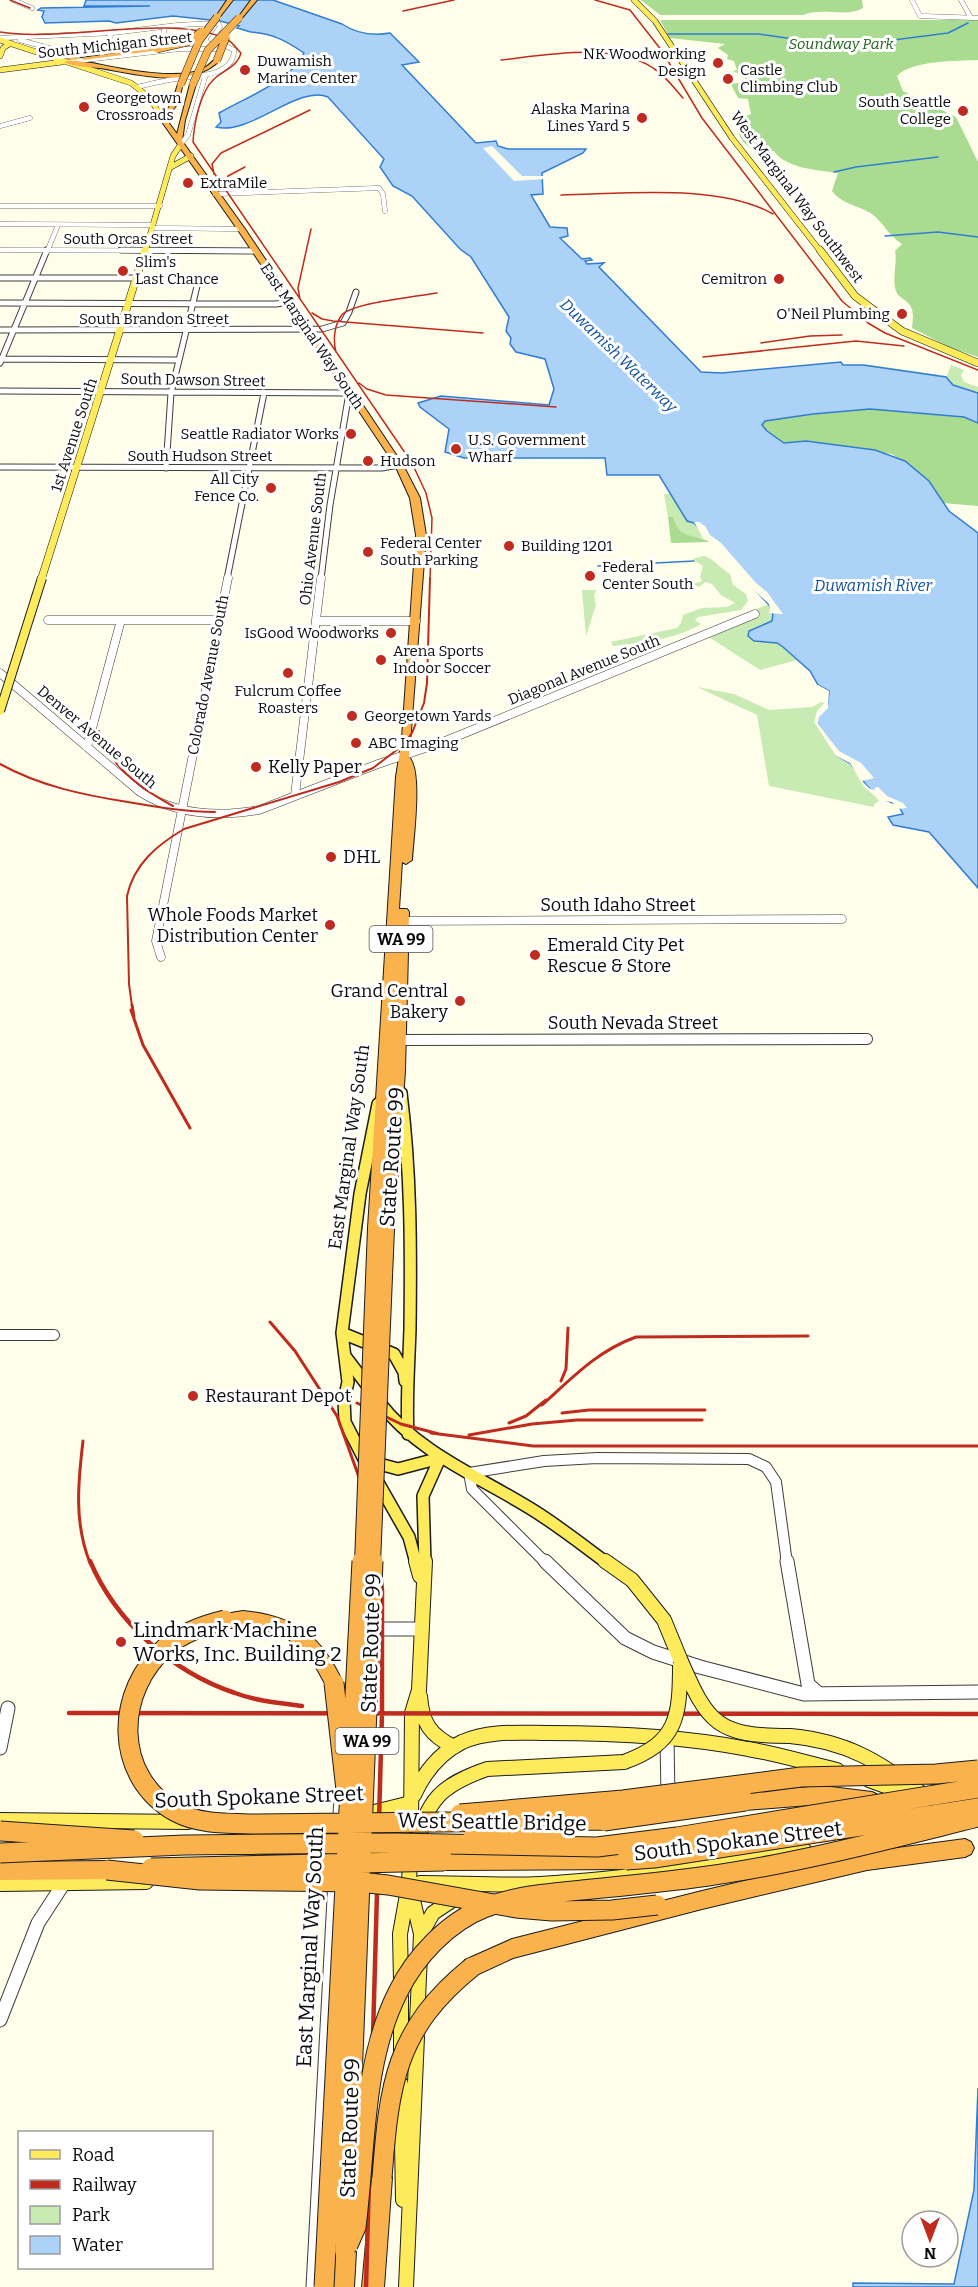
<svg xmlns="http://www.w3.org/2000/svg" width="978" height="2287" viewBox="0 0 978 2287" font-family="Bitter,serif">
	<style>
		.green { fill: #c8eab3 }
		.forest { fill: #a9db91 }
		.water { fill: #acd2f8; stroke: #317dd2; stroke-width: 1.5 }
		.pier { fill: #fffeea }
		.lines { fill: none; stroke-linecap: round; stroke-linejoin: round }
		.stream { stroke: #317dd2; stroke-width: 1.5 }
		.minor-far4-casing { stroke: #3e3e3e; stroke-width: 5 }
		.minor-far3-casing { stroke: #3e3e3e; stroke-width: 7 }
		.minor-far2-casing { stroke: #3e3e3e; stroke-width: 9 }
		.minor-far1-casing { stroke: #3e3e3e; stroke-width: 12 }
		.minor-casing { stroke: #3e3e3e; stroke-width: 15 }
		.major-far3-casing { stroke: #1c1c1c; stroke-width: 6 }
		.major-far2-casing { stroke: #1c1c1c; stroke-width: 8 }
		.major-far1-casing { stroke: #1c1c1c; stroke-width: 14 }
		.major-casing { stroke: #1c1c1c; stroke-width: 16 }
		.highway-casing { stroke: #1c1c1c; stroke-width: 2 }
		.minor-far4 { stroke: #fff; stroke-width: 4.5 }
		.minor-far3 { stroke: #fff; stroke-width: 5 }
		.minor-far2 { stroke: #fff; stroke-width: 8 }
		.minor-far1 { stroke: #fff; stroke-width: 10 }
		.minor { stroke: #fff; stroke-width: 13 }
		.major-far3 { stroke: #feeb5b; stroke-width: 5 }
		.major-far2 { stroke: #feeb5b; stroke-width: 7 }
		.major-far1 { stroke: #feeb5b; stroke-width: 11 }
		.major { stroke: #feeb5b; stroke-width: 14 }
		.highway { fill: #fab24d; fill-rule: evenodd }
		.rail-far3 { stroke: #bf2c1f; stroke-width: 1.5 }
		.rail-far2 { stroke: #bf2c1f; stroke-width: 2 }
		.rail-far1 { stroke: #bf2c1f; stroke-width: 3 }
		.rail { stroke: #bf2c1f; stroke-width: 4.5 }
		.major-bridge-far2-casing { stroke: #1c1c1c; stroke-width: 8; stroke-linecap: butt }
		.major-bridge-far1-casing { stroke: #1c1c1c; stroke-width: 10; stroke-linecap: butt }
		.major-bridge-casing { stroke: #1c1c1c; stroke-width: 16; stroke-linecap: butt }
		.highway-bridge-far2-casing { stroke: #1c1c1c; stroke-width: 8; stroke-linecap: butt }
		.highway-bridge-far1-casing { stroke: #1c1c1c; stroke-width: 16; stroke-linecap: butt }
		.highway-bridge-casing { stroke: #1c1c1c; stroke-width: 21; stroke-linecap: butt }
		.major-bridge-far2 { stroke: #feeb5b; stroke-width: 7 }
		.major-bridge-far1 { stroke: #feeb5b; stroke-width: 8 }
		.major-bridge { stroke: #feeb5b; stroke-width: 14 }
		.highway-bridge-far2 { stroke: #fab24d; stroke-width: 7 }
		.highway-bridge-far1 { stroke: #fab24d; stroke-width: 14 }
		.highway-bridge { stroke: #fab24d; stroke-width: 19 }
		.poi-dot { fill: #bf2c1f; stroke: #fff; stroke-width: 2 }
		.labels { text-anchor: middle; stroke-width: 6; stroke-linejoin: round; paint-order: stroke }
		.far-park-label { font-size: 15px; font-style: italic; fill: #20641a; stroke: #fff }
		.far-street-label { font-size: 15px; fill: #0b0b0b; stroke: #fff }
		.far-poi-label { font-size: 15px; fill: #0b0b0b; stroke: #fff; text-anchor: start }
		.far-water-label { font-size: 16px; font-style: italic; fill: #1150a0; stroke: #fff }
		.shield { fill: #fff; stroke: #545454; stroke-width: 1.5 }
		.shield-label { font-size: 16px; font-weight: bold; fill: #0b0b0b }
		.poi-label { font-size: 18px; fill: #0b0b0b; stroke: #fff; text-anchor: start }
		.street-label { font-size: 18px; fill: #0b0b0b; stroke: #fff }
		.near-street-label { font-size: 21px; fill: #0b0b0b; stroke: #fff }
		.near-poi-label { font-size: 21px; fill: #0b0b0b; stroke: #fff; text-anchor: start }
	</style>
	<rect width="100%" height="100%" fill="#fffeea"/>
	<path class="green" d="M 865,364 L 947,376 L 951,365 L 964,370 L 961,375 L 964,382 L 978,387 L 978,408 L 863,365 Z
		M 671,486 L 704,538 C 688,536 678,534 673,518 L 668,517 L 664,494 L 669,494 Z
		M 704,556 C 713,558 721,569 730,574 L 733,585 L 746,594 L 748,601 L 741,610 L 698,617 L 695,620 L 701,624 C 677,639 640,643 613,646 L 611,642 L 677,628 L 681,623 L 683,615 L 702,608 L 727,607 L 735,603 L 721,595 L 712,584 L 705,582 L 699,587 L 692,584 L 702,581 L 700,577 L 703,566 L 692,559 Z
		M 582,590 L 596,590 L 594,596 L 596,605 L 586,636 Z
		M 769,604 L 820,638 L 850,763 L 879,801 L 874,804 L 874,807 L 769,786 L 757,715 L 697,687 L 734,694 L 769,710 L 812,707 L 821,702 L 828,704 L 828,707 L 827,688 L 818,685 L 810,671 L 797,660 L 760,670 L 701,632 Z"/>
	<path class="forest" d="M 641,0 L 862,0 L 863,8 C 846,18 823,7 803,15 L 660,15 Z
		M 660,20 L 978,20 L 978,60 C 957,61 911,60 897,76 L 903,91 L 956,117 L 978,162 L 978,357 L 949,347 L 912,328 C 913,318 915,308 906,301 C 905,300 899,296 898,295 C 890,283 898,264 895,251 L 902,244 C 887,234 883,222 872,214 C 858,205 843,205 832,191 L 838,173 C 819,170 786,169 774,151 C 755,151 743,149 737,129 L 749,122 L 746,116 L 751,114 L 748,99 L 738,98 L 731,84 L 745,82 L 745,76 L 733,71 L 737,70 L 734,61 L 727,59 L 728,55 L 718,48 L 725,44 L 670,38 Z
		M 870,409 L 964,417 L 978,423 L 978,506 L 943,503 L 929,481 L 892,454 L 806,441 L 784,443 L 767,431 L 762,425 L 765,421 L 813,414 Z
		M 668,517 L 673,517 C 680,540 693,533 710,542 L 671,543 Z"/>
	<path class="water" d="M 86,0 L 273,0 L 342,24 C 357,34 372,36 390,33 L 419,62 L 402,65 L 476,143 L 496,141 L 498,146 L 508,149 L 586,149 L 583,153 L 542,173 L 543,194 L 531,195 L 550,227 L 567,228 L 568,236 L 560,238 L 582,259 L 590,258 L 592,260 L 585,261 L 587,264 L 604,263 L 599,267 L 701,372 L 722,373 L 841,362 L 843,365 L 863,365 L 946,377 L 953,385 L 978,393 L 978,423 L 964,417 L 870,409 L 813,414 L 765,421 L 762,425 L 767,431 L 784,443 L 806,441 L 875,450 L 905,461 L 929,481 L 949,511 L 978,533 L 978,888 L 929,832 L 893,825 L 888,817 L 903,814 L 898,805 L 883,799 L 867,786 L 850,763 L 837,756 L 817,722 L 819,711 L 828,704 L 829,691 L 818,685 L 810,671 L 783,647 L 777,643 L 754,641 L 748,636 L 749,631 L 772,621 L 773,614 L 769,605 L 694,523 L 687,521 L 659,475 L 607,475 L 605,458 L 464,458 L 445,452 L 449,429 L 420,407 L 418,403 L 441,396 L 549,405 L 554,389 L 545,359 L 516,352 L 510,344 L 511,338 L 506,331 L 509,317 L 471,257 L 460,249 L 412,196 L 393,186 L 380,167 L 384,159 L 328,97 C 299,84 250,136 216,127 L 221,122 L 219,113 C 246,97 290,82 304,53 C 285,40 273,34 251,32 C 246,31 242,29 237,28 L 239,26 L 220,21 L 173,16 L 116,23 L 109,21 L 45,23 L 42,17 L 44,11 L 38,10 L 41,8 L 150,6 L 84,6 Z
		M 978,2088 L 978,2287 L 853,2287 L 853,2283 L 954,2284 L 974,2190 Z"/>
	<path class="pier" d="M 492,146 L 522,176 L 545,176 L 545,179 L 514,181 L 483,148 Z
		M 694,522 L 699,522 L 705,526 L 710,535 L 721,543 L 756,583 L 767,592 L 783,614 L 768,613 L 770,611 L 769,604 L 743,580 L 709,542 L 703,538 Z
		M 818,685 L 829,691 L 828,708 L 819,717 L 818,723 L 827,736 L 839,751 L 861,763 L 874,778 L 862,781 L 869,788 L 874,790 L 876,787 L 878,787 L 887,796 L 903,803 L 907,808 L 898,809 L 892,802 L 881,801 L 864,787 L 850,763 L 836,756 L 814,722 L 817,711 L 826,701 L 826,692 L 815,686 Z"/>
	<g class="lines">
		<path class="stream" d="M 668,34 L 758,34 L 815,42 L 870,43 L 948,33 L 968,23
			M 834,172 L 856,167 L 938,157
			M 885,236 L 938,232 L 978,237
			M 598,566 L 694,561"/>
		<defs>
			<path id="minor-far4" d="M 13,0 L 32,8
				M 912,0 L 920,16 L 978,18
				M 961,0 L 971,18
				M 165,28 L 161,43 L 165,50
				M 0,38 L 112,33 L 178,25 L 218,23 L 220,27 L 211,39 L 234,50
				M 20,40 L 78,56
				M 102,54 L 112,33
				M 67,62 L 179,49 L 216,49
				M 137,87 C 150,84 162,81 175,79 C 194,76 234,77 234,50
				M 0,126 L 30,118
				M 181,144 L 188,135 L 205,77
				M 215,194 L 379,188 L 383,194 L 385,211
				M 0,206 L 160,206
				M 0,224 L 153,225
				M 153,228 L 241,229
				M 0,250 L 255,251
				M 47,252 L 58,225"/>
			<path id="minor-far3" d="M 121,250 L 255,251
				M 0,278 L 199,278 L 171,393 L 166,468
				M 0,303 L 276,304 L 289,302
				M 0,330 L 322,329 L 343,323 L 349,312 L 356,292
				M 0,359 L 177,360
				M 0,363 L 47,250
				M 0,391 L 349,393 L 330,505 L 321,579
				M 0,467 L 382,468 L 399,465
				M 227,579 L 264,393"/>
			<path id="minor-far2" d="M 48,620 L 219,620
				M 317,621 L 416,621
				M 0,673 L 140,792 C 176,815 218,817 259,810 L 378,764 L 443,742 L 755,614
				M 87,747 L 121,620
				M 295,795 L 321,578
				M 398,921 L 842,919
				M 161,957 L 156,941 L 228,578"/>
			<path id="minor-far1" d="M 399,1040 L 867,1039
				M 0,1335 L 54,1335
				M 546,1563 L 472,1489 L 469,1473 L 544,1461 L 597,1458 L 749,1459 L 766,1467 L 776,1482 L 787,1563"/>
			<path id="minor" d="M 545,1561 L 625,1638 L 653,1652 L 700,1667 L 804,1694 L 978,1692
				M 787,1561 L 808,1684 L 817,1692
				M 368,1629 L 422,1629
				M 667,1739 L 668,1797
				M 0,1748 L 8,1708
				M 336,1867 L 341,1800
				M 0,2020 L 38,1923 L 64,1883
				M 313,2287 L 335,1880"/>
			<path id="major-far3" d="M 634,0 L 655,21 L 732,138 L 821,252
				M 0,40 L 131,83 L 149,97 L 163,119
				M 0,56 L 3,48 L 11,43
				M 0,70 L 62,62
				M 171,167 L 191,156
				M 145,252 L 173,156 L 181,144"/>
			<path id="major-far2" d="M 820,250 L 855,296 L 902,331 L 978,363
				M 43,574 L 145,250"/>
			<path id="major-far1" d="M 401,1093 C 411,1172 411,1249 410,1328 C 409,1364 406,1399 408,1434
				M 342,1333 L 394,1354 L 404,1372 L 405,1381
				M 345,1356 L 370,1389
				M 379,1402 C 420,1455 481,1477 536,1512 C 561,1528 584,1546 607,1563
				M 372,1462 L 398,1469 L 440,1458
				M 366,1463 L 345,1422 L 344,1400 L 348,1382 L 342,1333 L 360,1194 L 378,1104
				M 376,1479 L 409,1537 L 416,1563
				M 425,1563 L 423,1496 L 440,1458"/>
			<path id="major" d="M 416,1561 L 420,1576
				M 605,1561 L 632,1580 L 664,1620 L 680,1659
				M 420,1696 C 422,1723 430,1735 454,1747
				M 790,1736 C 847,1741 880,1762 925,1796
				M 869,1780 L 950,1810
				M 414,1795 C 424,1773 440,1753 462,1742 C 489,1730 520,1733 548,1733 C 615,1733 682,1736 748,1749 C 778,1754 807,1763 837,1770
				M 362,1815 L 411,1803
				M 0,1820 L 188,1822
				M 411,1825 L 412,1713 L 419,1690 L 425,1561
				M 416,1848 C 426,1800 441,1785 487,1769 L 624,1762
				M 410,1858 L 409,1883 L 421,1934 L 417,2021
				M 420,1883 C 460,1883 500,1886 540,1884 C 628,1879 716,1865 804,1850
				M 0,1884 L 146,1882
				M 421,1934 L 433,1913 L 454,1899
				M 401,1981 L 400,1934 L 408,1889
				M 401,1997 L 401,2050
				M 401,2084 L 403,2200
				M 406,2287 L 417,2037"/>
			<path id="highway" d="M 227,0 L 233,0 L 219,18 L 215,18 Z
				M 251,0 L 257,0 L 241,19 L 237,19 Z
				M 157,47 L 159,50 L 84,60 L 81,58 Z
				M 44,52 L 76,56 L 79,58 L 76,60 L 42,55 Z
				M 215,59 L 220,60 C 191,90 137,74 100,68 C 89,67 74,67 64,62 C 72,59 83,62 92,63 C 118,68 180,82 204,68 C 208,66 212,62 215,59 Z
				M 193,82 L 196,84 L 185,120 L 182,141 L 245,229 L 403,465 L 420,498 L 426,535 L 409,757 C 423,771 413,839 412,860 L 406,864 L 402,862 L 399,909 L 407,909 L 409,912 L 405,1071 L 394,1229 L 392,1233 L 387,1234 L 381,1230 L 375,1233 L 370,1232 L 368,1228 L 396,777 L 402,738 L 416,535 L 410,498 L 395,465 L 238,230 L 160,119 L 172,103 L 178,84 L 183,83 L 178,103 L 166,119 L 177,134 L 190,84 Z
				M 243,1611 C 295,1616 322,1636 343,1683 L 340,1689 L 334,1691 L 328,1689 L 311,1658 L 286,1637 L 260,1628 L 225,1628 L 219,1625 L 217,1620 L 219,1615 Z
				M 823,1786 L 872,1792 L 878,1795 L 881,1801 L 878,1807 L 872,1810 L 823,1804 L 745,1810 L 739,1807 L 736,1801 L 739,1795 L 745,1792 Z
				M 965,1839 L 971,1842 L 974,1848 L 971,1854 L 965,1857 L 867,1870 L 702,1909 L 513,1958 L 472,1977 L 465,1974 L 462,1967 L 465,1960 L 512,1939 L 702,1891 L 867,1852 Z
				M 626,1851 L 633,1854 L 635,1860 L 633,1866 L 626,1869 L 444,1870 L 437,1867 L 435,1861 L 437,1855 L 444,1852 Z
				M 107,1861 L 114,1863 L 116,1870 L 114,1877 L 107,1879 L 0,1880 L 0,1862 Z
				M 382,2168 L 389,2171 L 392,2178 L 384,2287 L 362,2287 L 372,2178 L 375,2171 Z
				M 345,2241 L 352,2245 L 356,2252 L 354,2287 L 332,2287 L 334,2252 L 338,2245 Z"/>
		</defs>
		<use href="#minor-far4" class="minor-far4-casing"/>
		<use href="#minor-far3" class="minor-far3-casing"/>
		<use href="#minor-far2" class="minor-far2-casing"/>
		<use href="#minor-far1" class="minor-far1-casing"/>
		<use href="#minor" class="minor-casing"/>
		<use href="#major-far3" class="major-far3-casing"/>
		<use href="#major-far2" class="major-far2-casing"/>
		<use href="#major-far1" class="major-far1-casing"/>
		<use href="#major" class="major-casing"/>
		<use href="#highway" class="highway-casing"/>
		<use href="#minor-far4" class="minor-far4"/>
		<use href="#minor-far3" class="minor-far3"/>
		<use href="#minor-far2" class="minor-far2"/>
		<use href="#minor-far1" class="minor-far1"/>
		<use href="#minor" class="minor"/>
		<use href="#major-far3" class="major-far3"/>
		<use href="#major-far2" class="major-far2"/>
		<use href="#major-far1" class="major-far1"/>
		<use href="#major" class="major"/>
		<use href="#highway" class="highway"/>
		<path class="rail-far3" d="M 10,0 L 30,8
			M 595,0 L 630,10 L 662,51 L 702,118 L 842,301 L 868,323 L 885,333 L 978,370
			M 403,11 L 454,0
			M 0,32 C 65,43 174,12 228,40 C 233,43 237,49 241,53 C 237,67 224,70 214,79 C 200,92 194,124 193,142 L 412,463 L 426,493 L 432,518 L 430,579
			M 501,60 C 545,55 614,42 653,68 C 665,75 674,88 683,98
			M 214,174 L 212,164 L 221,153 L 310,110
			M 227,192 L 224,185 L 228,176 L 245,167
			M 561,195 C 623,194 719,183 773,214
			M 300,299 L 298,288 L 311,229
			M 312,313 L 322,319 L 333,321 L 483,333
			M 761,343 L 810,336 L 842,335
			M 336,352 C 333,341 334,326 341,316 C 349,303 420,296 437,293
			M 703,357 L 856,341 L 904,346
			M 359,383 L 367,389 L 386,395 L 556,407"/>
		<path class="rail-far2" d="M 99,731 C 108,766 143,790 173,806
			M 0,764 C 40,786 83,795 128,802 C 157,807 185,812 215,812
			M 132,1006 L 129,984 L 127,896 C 134,864 157,845 184,829 L 339,782 L 373,768 L 402,746 L 412,733 L 424,703 L 427,683 L 430,578"/>
		<path class="rail-far1" d="M 132,1005 L 134,1017
			M 131,1010 L 143,1045 L 190,1128
			M 270,1322 L 295,1351 L 337,1416 L 369,1505 L 380,1563
			M 561,1381 L 566,1369 L 568,1328
			M 357,1403 L 401,1424 L 439,1434
			M 542,1405 C 572,1378 597,1351 636,1337 L 808,1336
			M 562,1413 L 589,1410 L 705,1410
			M 509,1423 L 526,1416 L 546,1400
			M 431,1433 L 533,1446 L 978,1446
			M 469,1435 L 532,1424 L 577,1420 L 702,1420
			M 83,1441 C 78,1483 74,1523 90,1563"/>
		<path class="rail" d="M 90,1561 C 116,1622 172,1672 235,1693 C 256,1701 279,1703 302,1706
			M 69,1713 L 978,1714
			M 366,2287 L 382,1713 L 382,1590 L 379,1561"/>
		<defs>
			<path id="major-bridge-far2" d="M 41,579 L 43,574"/>
			<path id="major-bridge-far1" d="M 0,711 L 42,578"/>
			<path id="major-bridge" d="M 680,1659 C 708,1724 717,1736 790,1736
				M 624,1762 C 677,1743 680,1717 680,1665"/>
			<path id="highway-bridge-far2" d="M 157,49 L 188,42 L 202,31
				M 217,60 L 226,37
				M 181,84 L 199,41 L 217,17
				M 193,84 L 208,50 L 239,18"/>
			<path id="highway-bridge-far1" d="M 362,1563 L 375,1228
				M 373,1563 L 387,1229"/>
			<path id="highway-bridge" d="M 225,1620 C 204,1625 184,1632 167,1646 C 114,1691 113,1777 176,1812 C 200,1825 231,1823 257,1824 L 612,1820
				M 334,1683 L 347,1799
				M 460,1814 L 623,1800 L 801,1777 L 936,1774 L 978,1770
				M 604,1821 L 745,1801
				M 0,1831 L 134,1840
				M 473,1837 L 567,1827
				M 0,1853 L 184,1845 L 395,1843 L 597,1847 L 677,1837 L 978,1788
				M 626,1860 L 654,1858 L 978,1808
				M 151,1868 L 444,1861
				M 107,1870 L 200,1880 L 358,1882 L 388,1885 L 516,1908 L 552,1911 L 612,1910 L 657,1905
				M 382,2178 C 389,2085 395,2029 472,1967
				M 348,2245 L 356,2227 C 366,2150 362,2063 398,1992 C 415,1957 448,1922 484,1908 C 515,1896 549,1893 582,1890 C 624,1886 666,1882 708,1876 C 799,1863 889,1839 978,1817
				M 345,2252 L 373,1561
				M 324,2287 L 362,1561"/>
		</defs>
		<use href="#major-bridge-far2" class="major-bridge-far2-casing"/>
		<use href="#major-bridge-far1" class="major-bridge-far1-casing"/>
		<use href="#major-bridge" class="major-bridge-casing"/>
		<use href="#highway-bridge-far2" class="highway-bridge-far2-casing"/>
		<use href="#highway-bridge-far1" class="highway-bridge-far1-casing"/>
		<use href="#highway-bridge" class="highway-bridge-casing"/>
		<use href="#major-bridge-far2" class="major-bridge-far2"/>
		<use href="#major-bridge-far1" class="major-bridge-far1"/>
		<use href="#major-bridge" class="major-bridge"/>
		<use href="#highway-bridge-far2" class="highway-bridge-far2"/>
		<use href="#highway-bridge-far1" class="highway-bridge-far1"/>
		<use href="#highway-bridge" class="highway-bridge"/>
	</g>
	<g class="poi-dot">
		<circle cx="718" cy="63" r="6"/>
		<circle cx="245" cy="70" r="6"/>
		<circle cx="728" cy="79" r="6"/>
		<circle cx="84" cy="107" r="6"/>
		<circle cx="963" cy="111" r="6"/>
		<circle cx="642" cy="118" r="6"/>
		<circle cx="188" cy="183" r="6"/>
		<circle cx="123" cy="271" r="6"/>
		<circle cx="779" cy="279" r="6"/>
		<circle cx="902" cy="314" r="6"/>
		<circle cx="351" cy="434" r="6"/>
		<circle cx="456" cy="449" r="6"/>
		<circle cx="368" cy="461" r="6"/>
		<circle cx="271" cy="488" r="6"/>
		<circle cx="509" cy="546" r="6"/>
		<circle cx="368" cy="552" r="6"/>
		<circle cx="590" cy="576" r="6"/>
		<circle cx="391" cy="633" r="6"/>
		<circle cx="381" cy="660" r="6"/>
		<circle cx="288" cy="673" r="6"/>
		<circle cx="352" cy="716" r="6"/>
		<circle cx="356" cy="743" r="6"/>
		<circle cx="256" cy="767" r="6"/>
		<circle cx="331" cy="857" r="6"/>
		<circle cx="330" cy="925" r="6"/>
		<circle cx="535" cy="955" r="6"/>
		<circle cx="460" cy="1001" r="6"/>
		<circle cx="193" cy="1396" r="6"/>
		<circle cx="121" cy="1642" r="6"/>
	</g>
	<g class="labels">
		<g class="far-park-label">
			<text x="841" y="49">Soundway Park</text>
		</g>
		<g class="far-street-label">
			<text transform="translate(115 45) rotate(-6)" y="5">South Michigan Street</text>
			<text transform="translate(797 197) rotate(53)" y="5">West Marginal Way Southwest</text>
			<text x="128" y="244">South Orcas Street</text>
			<text x="154" y="324">South Brandon Street</text>
			<text transform="translate(312 336) rotate(56)" y="5">East Marginal Way South</text>
			<text transform="translate(193 380) rotate(1)" y="5">South Dawson Street</text>
			<text transform="translate(74 435) rotate(-72)" y="5">1st Avenue South</text>
			<text x="200" y="461">South Hudson Street</text>
			<text transform="translate(313 539) rotate(-83)" y="5">Ohio Avenue South</text>
			<text transform="translate(584 670) rotate(-22)" y="5">Diagonal Avenue South</text>
			<text transform="translate(208 675) rotate(-79)" y="5">Colorado Avenue South</text>
			<text transform="translate(97 737) rotate(40)" y="5">Denver Avenue South</text>
		</g>
		<g class="far-poi-label">
			<text x="706" y="59" text-anchor="end">NK Woodworking<tspan x="706" dy="17">Design</tspan></text>
			<text x="257" y="66">Duwamish<tspan x="257" dy="17">Marine Center</tspan></text>
			<text x="740" y="75">Castle<tspan x="740" dy="17">Climbing Club</tspan></text>
			<text x="96" y="103">Georgetown<tspan x="96" dy="17">Crossroads</tspan></text>
			<text x="951" y="107" text-anchor="end">South Seattle<tspan x="951" dy="17">College</tspan></text>
			<text x="630" y="114" text-anchor="end">Alaska Marina<tspan x="630" dy="17">Lines Yard 5</tspan></text>
			<text x="200" y="188">ExtraMile</text>
			<text x="135" y="267">Slim's<tspan x="135" dy="17">Last Chance</tspan></text>
			<text x="767" y="284" text-anchor="end">Cemitron</text>
			<text x="890" y="319" text-anchor="end">O'Neil Plumbing</text>
			<text x="339" y="439" text-anchor="end">Seattle Radiator Works</text>
			<text x="468" y="445">U.S. Government<tspan x="468" dy="17">Wharf</tspan></text>
			<text x="380" y="466">Hudson</text>
			<text x="259" y="484" text-anchor="end">All City<tspan x="259" dy="17">Fence Co.</tspan></text>
			<text x="380" y="548">Federal Center<tspan x="380" dy="17">South Parking</tspan></text>
			<text x="521" y="551">Building 1201</text>
			<text x="602" y="572">Federal<tspan x="602" dy="17">Center South</tspan></text>
			<text x="379" y="638" text-anchor="end">IsGood Woodworks</text>
			<text x="393" y="656">Arena Sports<tspan x="393" dy="17">Indoor Soccer</tspan></text>
			<text x="288" y="696" text-anchor="middle">Fulcrum Coffee<tspan x="288" dy="17">Roasters</tspan></text>
			<text x="364" y="721">Georgetown Yards</text>
			<text x="368" y="748">ABC Imaging</text>
		</g>
		<g class="far-water-label">
			<text transform="translate(619 355) rotate(44)" y="6">Duwamish Waterway</text>
			<text x="873" y="591">Duwamish River</text>
		</g>
		<g class="shield">
			<rect x="369.5" y="926" width="63" height="26" rx="4.5"/>
			<rect x="335.5" y="1728" width="63" height="26" rx="4.5"/>
		</g>
		<g class="shield-label">
			<text x="401" y="945">WA 99</text>
			<text x="367" y="1747">WA 99</text>
		</g>
		<g class="poi-label">
			<text x="268" y="773">Kelly Paper</text>
			<text x="343" y="863">DHL</text>
			<text x="318" y="921" text-anchor="end">Whole Foods Market<tspan x="318" dy="21">Distribution Center</tspan></text>
			<text x="547" y="951">Emerald City Pet<tspan x="547" dy="21">Rescue &amp; Store</tspan></text>
			<text x="448" y="997" text-anchor="end">Grand Central<tspan x="448" dy="21">Bakery</tspan></text>
			<text x="205" y="1402">Restaurant Depot</text>
		</g>
		<g class="street-label">
			<text x="618" y="911">South Idaho Street</text>
			<text x="633" y="1029">South Nevada Street</text>
			<text transform="translate(349 1147) rotate(-82)" y="6">East Marginal Way South</text>
		</g>
		<g class="near-street-label">
			<text transform="translate(392 1157) rotate(-86)" y="7">State Route 99</text>
			<text transform="translate(371 1643) rotate(-88)" y="7">State Route 99</text>
			<text transform="translate(259 1797) rotate(-2)" y="7">South Spokane Street</text>
			<text transform="translate(492 1822) rotate(1)" y="7">West Seattle Bridge</text>
			<text transform="translate(738 1841) rotate(-7)" y="7">South Spokane Street</text>
			<text transform="translate(310 1947) rotate(-87)" y="7">East Marginal Way South</text>
			<text transform="translate(350 2128) rotate(-88)" y="7">State Route 99</text>
		</g>
		<g class="near-poi-label">
			<text x="133" y="1637">Lindmark Machine<tspan x="133" dy="24">Works, Inc. Building 2</tspan></text>
		</g>
	</g>
	<rect x="18" y="2131" width="195" height="138" fill="#ffffff" stroke="#9d9d9d" stroke-width="1.5"/>
	<rect x="30" y="2150" width="30" height="9" fill="#feeb5b" stroke="#9d9d9d" stroke-width="1.5"/>
	<text x="72" y="2161" font-size="18" fill="#0b0b0b">Road</text>
	<rect x="30" y="2180" width="30" height="9" fill="#bf2c1f" stroke="#9d9d9d" stroke-width="1.5"/>
	<text x="72" y="2191" font-size="18" fill="#0b0b0b">Railway</text>
	<rect x="30" y="2206" width="30" height="18" fill="#c8eab3" stroke="#9d9d9d" stroke-width="1.5"/>
	<text x="72" y="2221" font-size="18" fill="#0b0b0b">Park</text>
	<rect x="30" y="2236" width="30" height="18" fill="#acd2f8" stroke="#9d9d9d" stroke-width="1.5"/>
	<text x="72" y="2251" font-size="18" fill="#0b0b0b">Water</text>
	<g transform="translate(930 2239) rotate(180)"><circle r="28" fill="#ffffff" stroke="#9d9d9d" stroke-width="1.5"/>
	<path d="M0-4.5L10 22L0 15L-10 22Z" fill="#bf2c1f"/>
	<text y="-9" font-size="16" font-weight="bold" text-anchor="middle" fill="#0b0b0b">N</text>
	</g>
</svg>
